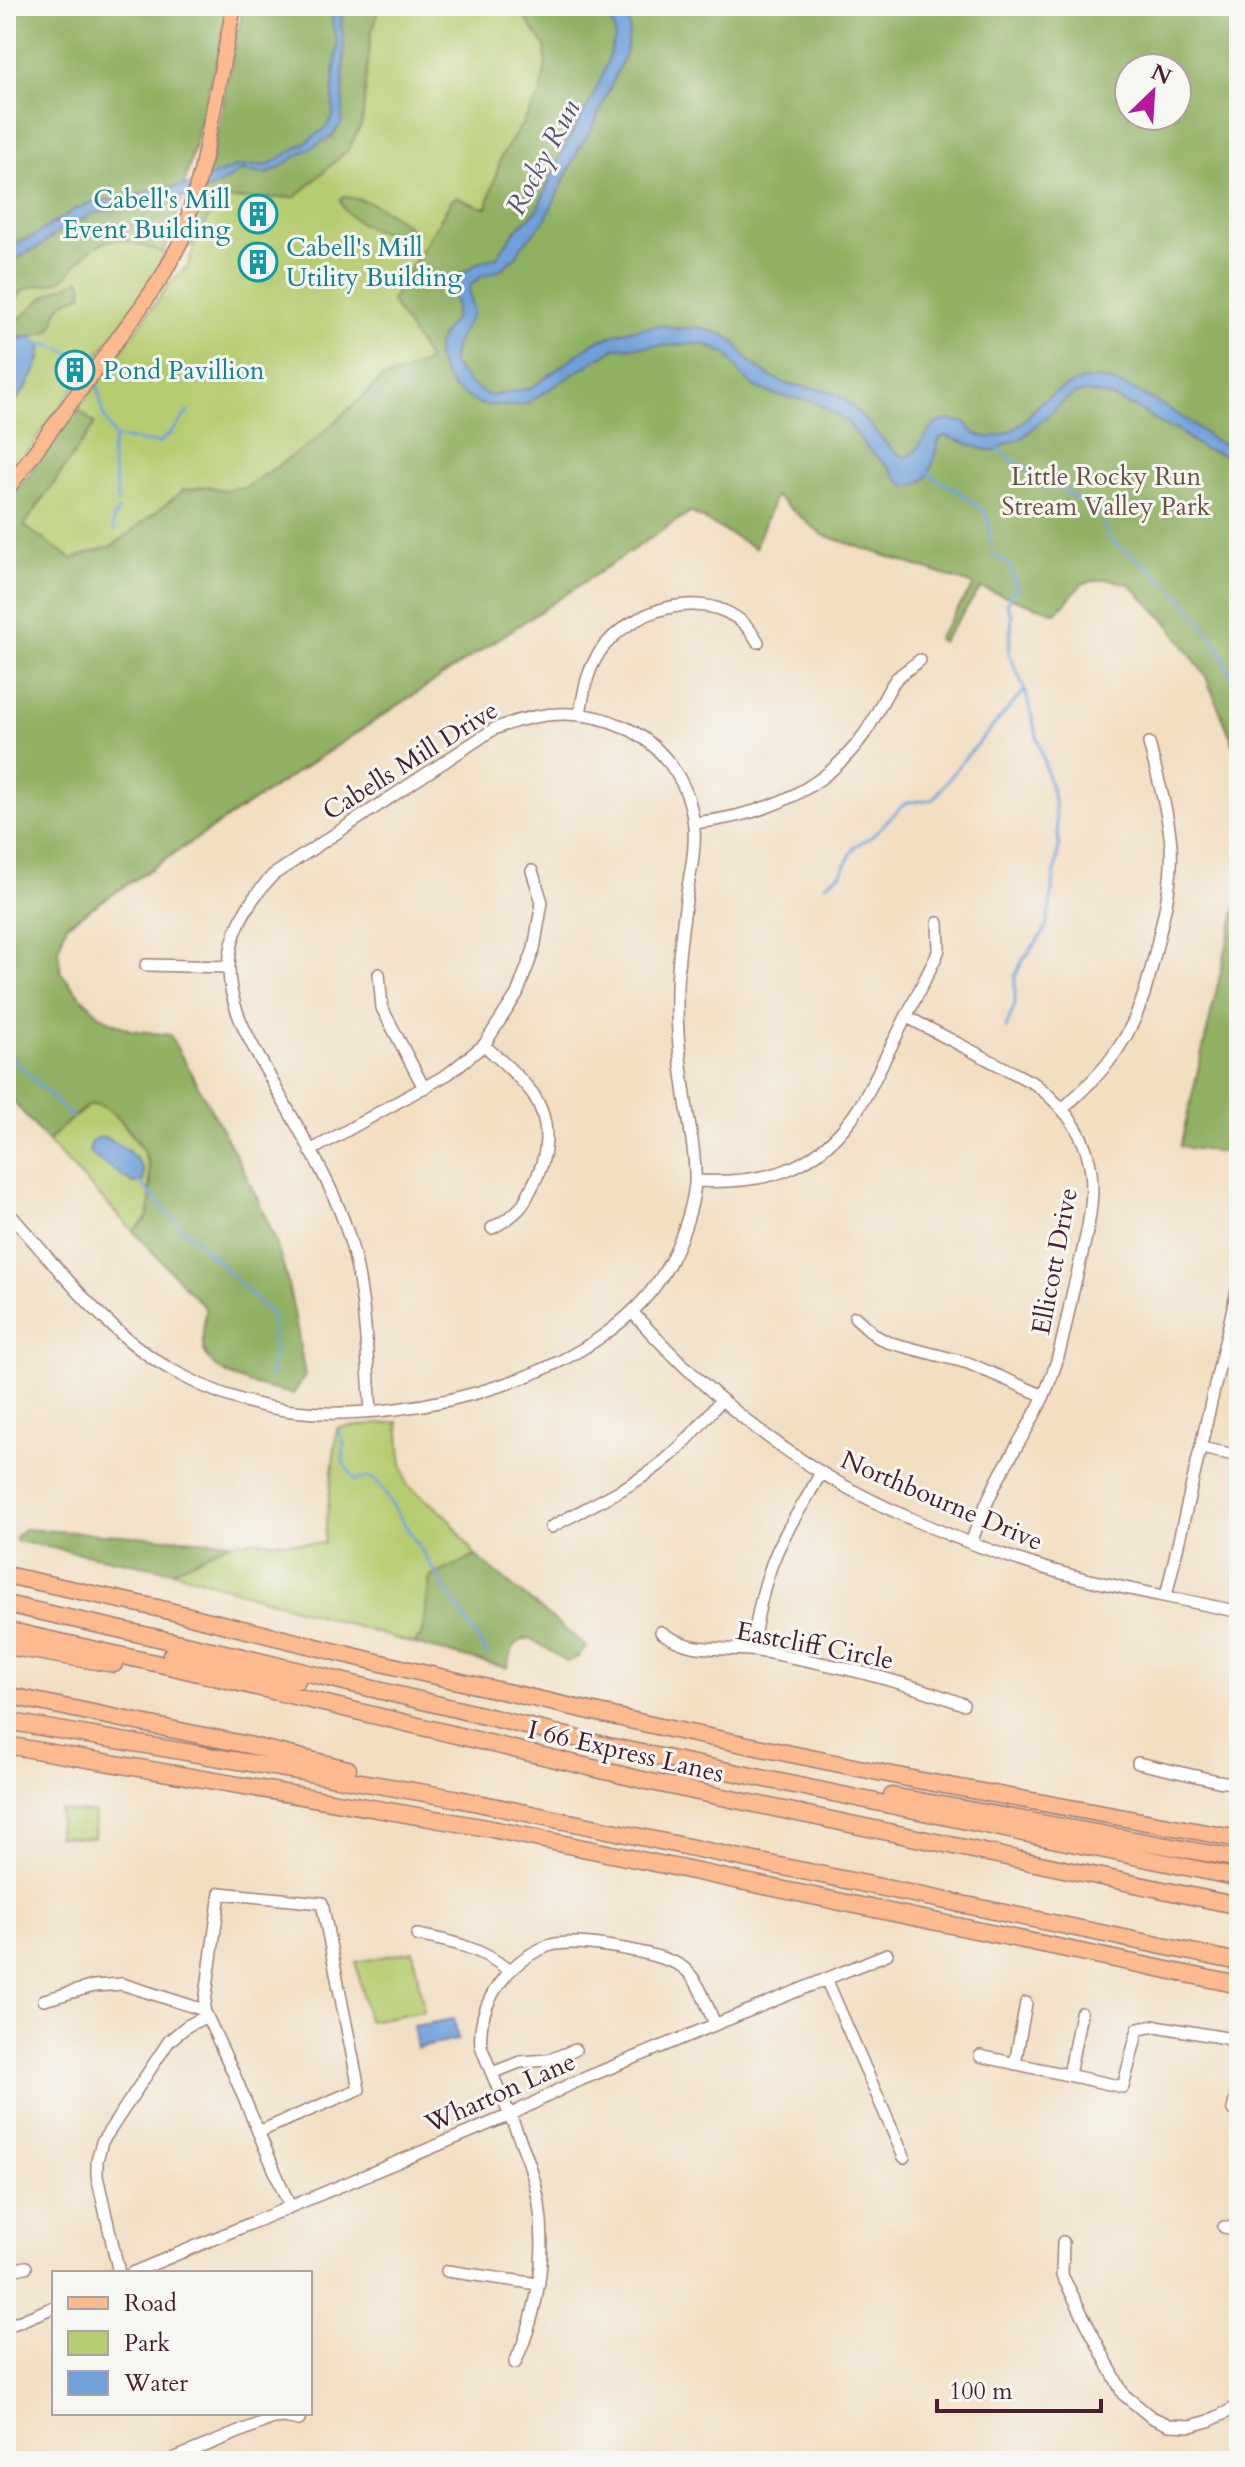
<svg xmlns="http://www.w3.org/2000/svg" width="1245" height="2467" viewBox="0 0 1245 2467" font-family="Cardo,serif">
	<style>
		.green { fill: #b6cc70; stroke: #80764e; stroke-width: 2; fill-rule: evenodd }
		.forest { fill: #90b062; stroke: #6d6846; stroke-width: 2; fill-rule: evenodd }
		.water { fill: #70a0da; stroke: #5d6082; stroke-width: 2 }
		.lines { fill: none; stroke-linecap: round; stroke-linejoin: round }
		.stream { stroke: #70a0da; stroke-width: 3 }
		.minor-casing { stroke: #9e7e76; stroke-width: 14 }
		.major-casing { stroke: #9e7e76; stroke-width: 17 }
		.highway-casing { stroke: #9e7e76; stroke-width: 19 }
		.minor { stroke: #fff; stroke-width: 11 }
		.major { stroke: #fcba8e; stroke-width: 14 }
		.highway { stroke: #fcba8e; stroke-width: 16 }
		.labels { text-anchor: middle; stroke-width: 6; stroke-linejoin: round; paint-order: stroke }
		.culture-label { font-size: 26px; fill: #0d838f; stroke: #f6f6f2; text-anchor: start }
		.park-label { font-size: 26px; fill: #6a5340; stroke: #f6f6f2 }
		.street-label { font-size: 26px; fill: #4a1f2b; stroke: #f6f6f2 }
		.water-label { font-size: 28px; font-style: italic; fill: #595371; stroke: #f6f6f2 }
	</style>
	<rect width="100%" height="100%" fill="#f6f6f2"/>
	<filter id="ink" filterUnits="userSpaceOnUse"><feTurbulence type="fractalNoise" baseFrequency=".0125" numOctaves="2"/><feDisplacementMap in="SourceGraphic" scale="16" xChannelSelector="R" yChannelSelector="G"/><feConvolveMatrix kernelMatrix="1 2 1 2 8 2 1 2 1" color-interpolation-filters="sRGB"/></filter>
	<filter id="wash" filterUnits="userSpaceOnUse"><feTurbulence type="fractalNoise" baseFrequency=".006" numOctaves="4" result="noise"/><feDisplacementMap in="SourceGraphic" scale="32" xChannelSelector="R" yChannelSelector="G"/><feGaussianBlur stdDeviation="1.8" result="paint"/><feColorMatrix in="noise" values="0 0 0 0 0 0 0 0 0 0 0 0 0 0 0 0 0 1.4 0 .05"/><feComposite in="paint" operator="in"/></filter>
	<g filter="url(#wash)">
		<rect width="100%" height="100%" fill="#f2dec1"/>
		<path class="green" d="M 6,6 L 215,66 L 174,225 L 155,278 L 11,474 L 6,471 Z
			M 247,6 L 1239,6 L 1239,454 L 838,414 L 6,965 L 24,484 L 170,283 L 187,267 L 207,213 ZM 1129,68 L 1177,68 L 1177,116 L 1129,116 Z
			M 90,1105 L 104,1106 L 116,1115 L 143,1150 L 149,1168 L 150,1207 L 146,1220 L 133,1231 L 48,1142 L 61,1128 Z
			M 398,1422 L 401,1458 L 407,1485 L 446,1515 L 476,1556 L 430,1578 L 423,1633 L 414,1644 L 172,1571 C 192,1564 208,1550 229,1543 C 246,1538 303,1543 324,1544 L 337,1428 Z
			M 60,1811 L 95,1813 L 94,1838 L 58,1836 Z
			M 413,1951 L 424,2011 L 368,2021 L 356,1962 Z"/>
		<path class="forest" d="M 6,6 L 231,6 L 174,225 L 164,253 C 131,243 112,229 84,256 C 77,263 70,274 63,279 C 51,288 33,282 22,292 C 15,299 12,312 6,319 Z
			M 243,6 L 381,6 L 371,34 L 362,123 L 349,149 L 296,197 L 216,200 L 200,237 L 191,247 L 187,247 L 209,170 Z
			M 523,6 L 1239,6 L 1239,757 L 1206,677 L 1168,623 L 1129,584 L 1106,579 L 1083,583 L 1056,613 L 981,588 L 942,642 L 937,639 L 974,585 L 823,535 L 775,496 L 755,548 L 690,512 L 67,924 L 58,950 L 61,973 L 80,996 L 102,1017 L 130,1030 L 170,1035 C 205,1100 244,1164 272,1232 C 290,1278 297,1329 305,1376 L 293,1394 C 267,1388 207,1379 203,1345 C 202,1334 205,1320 205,1308 L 133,1231 C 137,1228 143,1223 146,1219 C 154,1205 151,1166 144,1152 C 137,1137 108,1100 90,1105 C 80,1109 56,1133 48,1142 L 6,1093 L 6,505 L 78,409 L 95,424 L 24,526 L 72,559 L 114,545 L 184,490 L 208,486 L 223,490 L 246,487 L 313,442 L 383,378 L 405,372 L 429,360 L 391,301 L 452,200 L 457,197 L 480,207 L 487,207 L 501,157 L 541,94 L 546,64 L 545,46 L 525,18 ZM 1129,68 L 1177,68 L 1177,116 L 1129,116 Z
			M 343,197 C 370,198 393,213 413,230 C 393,243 346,223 340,200 Z
			M 80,279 L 82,283 L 83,294 C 77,298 70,298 65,302 C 45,316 69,334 27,336 C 19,336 17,340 9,336 L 7,332 L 10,327 L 45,296 Z
			M 1239,894 L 1239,1154 L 1180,1147 Z
			M 24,1529 L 231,1542 C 211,1551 193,1563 172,1571 L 16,1541 L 16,1536 Z
			M 476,1556 L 586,1647 L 577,1658 L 567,1662 L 530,1638 C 510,1643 512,1651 507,1668 L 414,1644 L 423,1633 L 430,1577 Z"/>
		<path class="water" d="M 333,6 L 343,6 L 341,26 L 344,42 L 343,111 L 341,124 L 332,136 L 292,159 L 278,169 L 267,174 L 241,171 L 219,185 L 187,198 L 158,196 L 143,203 L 92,214 L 60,231 L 39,247 L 6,264 L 6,246 L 32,237 L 72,211 L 92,202 L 125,198 L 160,188 L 190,185 L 235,167 L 268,165 L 308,141 L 326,127 L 333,117 L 333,82 L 338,44 L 332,24 Z
			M 567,6 L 597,6 L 613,12 L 615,6 L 626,6 L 630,29 L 626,51 L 593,127 L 579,149 L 545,220 L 522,246 L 516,257 L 498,271 L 482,276 L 471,285 L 469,291 L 473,313 L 456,343 L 452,363 L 468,382 L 486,394 L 491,396 L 531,388 L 593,343 L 622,332 L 660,325 L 679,329 L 698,327 L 726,336 L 736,344 L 750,362 L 769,376 L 786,384 L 826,390 L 846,399 L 894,452 L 905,457 C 930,450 920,410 967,423 C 978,447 1009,436 1024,421 C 1031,413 1036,406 1045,399 C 1058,390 1074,381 1090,379 C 1118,377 1162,404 1185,419 C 1196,425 1205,435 1215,441 C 1222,445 1232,446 1239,447 L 1239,459 L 1203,449 L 1176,429 L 1165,426 L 1138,409 L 1109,396 L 1086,392 L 1075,394 L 1064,401 L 1021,439 L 1008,443 L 996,451 L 982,449 L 946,436 L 940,438 C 930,460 936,485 906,486 L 898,480 L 890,468 L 869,450 L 846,421 L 813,401 L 776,395 L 755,387 L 743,377 L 728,355 L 709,346 L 699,344 L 615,348 L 526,404 L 512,406 L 484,405 L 477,403 L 453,388 L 445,376 L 437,360 L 437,345 L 443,333 L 455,318 L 456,304 L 452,287 L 456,277 L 480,262 L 497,257 L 515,231 L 537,210 L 565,145 L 590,103 L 604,72 L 615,38 L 614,28 L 608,20 Z
			M 30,336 L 41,345 C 45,365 18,399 6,415 L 6,351 L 19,339 Z
			M 102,1136 C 119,1144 149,1160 143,1182 L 133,1183 L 97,1159 L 89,1152 L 92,1141 Z
			M 454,2019 L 458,2040 L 417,2048 L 413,2026 Z"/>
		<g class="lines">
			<path class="stream" d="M 37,345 C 52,342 76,355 87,365
				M 97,380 L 103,414 L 115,438 L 111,453 L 118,502
				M 115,438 L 159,443 L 171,433 L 188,412
				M 998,449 L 1030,473 L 1044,489 L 1059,487 C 1072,499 1088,504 1100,516
				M 929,472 L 933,477 C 948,485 983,504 988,520 C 990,529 988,536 992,545
				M 1103,523 L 1110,540 L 1150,568 L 1189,605 L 1220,649 L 1239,695
				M 114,531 L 113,520 L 118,510
				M 992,554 L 1009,564 L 1017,589 L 1011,594 L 1007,605 L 1012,615 L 1009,653 L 1025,690 L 1054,800 L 1059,846 L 1047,924 L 1044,932 L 1023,960 L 1015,976 L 1015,1004 L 1006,1028
				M 825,885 L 842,872 L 855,846 L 871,837 L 901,807 L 909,802 L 932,800 L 936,796 L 959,765 L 1025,690
				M 6,1052 L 72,1117
				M 139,1181 L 169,1214 L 272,1315 L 274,1352 L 270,1378
				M 339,1431 L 344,1443 L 343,1462 L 355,1480 L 369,1477 L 377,1481 L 488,1655"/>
		</g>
	</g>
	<g filter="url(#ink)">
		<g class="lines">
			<defs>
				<path id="minor" d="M 580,714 C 584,689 588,665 605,645 C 643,601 726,584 758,642
					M 694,823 C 761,816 825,791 865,733 C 877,716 884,695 896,679 C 903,672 913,666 920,660
					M 146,965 L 229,967
					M 379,974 L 382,1008 L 424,1088
					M 907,1017 L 1035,1084 C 1116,1147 1093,1208 1072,1295 C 1065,1328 1059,1363 1044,1395 C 1033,1421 1017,1445 1003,1470 C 990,1493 980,1518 971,1543
					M 484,1045 C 501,1061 520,1076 533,1094 C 553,1124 548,1159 531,1189 C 527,1196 524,1205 518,1210 C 511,1218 501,1223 492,1228
					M 1063,1109 C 1079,1093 1097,1078 1110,1060 C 1139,1023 1149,981 1159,936 C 1166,906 1173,876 1171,845 C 1168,810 1157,776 1149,743
					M 310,1151 L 448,1074 L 484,1045 L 517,994 L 534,949 L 542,902 L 532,871
					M 695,1181 C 760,1184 810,1174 851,1119 C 865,1101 874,1080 884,1060 C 902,1026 919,991 936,957 L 939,949 L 938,923
					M 6,1210 C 59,1268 108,1337 179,1374 C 214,1393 252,1406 292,1411 C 412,1424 611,1377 670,1262 C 682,1238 692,1210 695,1184 C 696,1159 691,1134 687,1109 C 682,1075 677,1040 677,1005 C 676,968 682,931 687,893 C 691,869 697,844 693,819 C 688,780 660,743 624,727 C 581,707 538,711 494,729 L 273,875 C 250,899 230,931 229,966 C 228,1008 252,1044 271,1079 C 295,1124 325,1170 343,1219 C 366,1280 366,1347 371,1411
					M 633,1313 C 688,1374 751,1430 822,1473 C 886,1512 972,1546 1044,1568 C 1108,1587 1174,1597 1239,1612
					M 855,1317 L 876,1336 L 887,1342 L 968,1363 L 1044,1396
					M 1201,1448 L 1239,1456
					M 551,1527 C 591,1505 636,1486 670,1456 C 689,1440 705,1419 721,1400
					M 1166,1596 L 1239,1282
					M 661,1632 C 691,1653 713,1647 749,1650 C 763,1651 777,1654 791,1657 C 849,1668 907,1683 963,1704
					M 752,1650 C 758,1610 765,1573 784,1537 C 795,1515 810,1495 821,1472
					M 1138,1763 L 1218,1781 L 1239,1784
					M 417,1935 C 450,1941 482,1948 508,1970
					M 827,1981 L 904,2157
					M 44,2000 L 94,1986 L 122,1984 L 204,2010 L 233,2072 L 290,2207
					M 204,2010 L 220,1893 L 322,1903 L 359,2089 L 258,2132
					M 980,2056 L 1123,2087 L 1138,2029 L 1156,2026 L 1226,2038 L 1239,2045
					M 1015,2064 L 1026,2003
					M 492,2073 L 520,2062 L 549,2060 L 575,2050
					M 1069,2075 L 1081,2013
					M 1239,2082 L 1233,2110 L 1239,2111
					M 1224,2227 L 1239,2230
					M 1063,2242 L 1062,2275 L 1123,2394 L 1151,2417 L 1169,2425 L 1191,2426 L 1209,2421 L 1239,2406
					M 6,2271 L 26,2267
					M 447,2271 L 538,2284
					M 119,2273 L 97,2176 L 97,2160 L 102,2142 L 169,2041 L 187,2026 L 207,2016
					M 132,2273 L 510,2115 L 573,2083 L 887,1954
					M 6,2327 L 54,2307
					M 515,2363 C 543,2302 551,2230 530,2166 C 516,2125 496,2087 481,2046 C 477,2003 508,1961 548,1946 C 574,1937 657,1952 681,1966 C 699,1978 706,2005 715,2024
					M 168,2461 L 273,2418 L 284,2417 L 299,2420"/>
				<path id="major" d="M 6,491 L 141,307 L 163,275 L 181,241 L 201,172 L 234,6"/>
				<path id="highway" d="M 6,1575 L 153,1607 L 418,1672 L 665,1728 L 917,1780 L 1239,1839
					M 6,1604 L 238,1656 L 608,1746 L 1239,1878
					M 6,1630 L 173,1667 L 651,1782 L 1239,1906
					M 6,1646 L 114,1664
					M 171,1655 L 250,1673 L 297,1680
					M 6,1695 L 248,1745 L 348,1769
					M 6,1721 L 454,1798 L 1239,1962
					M 6,1745 L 487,1828 L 1239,1985
					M 892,1796 L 1239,1859"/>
			</defs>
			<use href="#minor" class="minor-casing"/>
			<use href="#major" class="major-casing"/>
			<use href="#highway" class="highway-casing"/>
			<use href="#minor" class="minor"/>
			<use href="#major" class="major"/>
			<use href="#highway" class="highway"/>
		</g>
	</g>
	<defs>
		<symbol id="building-ring" viewBox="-11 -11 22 22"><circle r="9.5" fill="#f6f6f2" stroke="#0f9aa8" stroke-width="1.5"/><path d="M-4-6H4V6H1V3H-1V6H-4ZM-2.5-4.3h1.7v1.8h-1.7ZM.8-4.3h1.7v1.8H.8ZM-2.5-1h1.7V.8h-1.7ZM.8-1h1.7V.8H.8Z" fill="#0f9aa8"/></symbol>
	</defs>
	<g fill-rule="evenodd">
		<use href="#building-ring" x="236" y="192" width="44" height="44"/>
		<use href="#building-ring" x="236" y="240" width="44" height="44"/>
		<use href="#building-ring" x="53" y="348" width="44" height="44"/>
	</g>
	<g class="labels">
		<g class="culture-label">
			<text x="230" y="208" text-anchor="end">Cabell's Mill<tspan x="230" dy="30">Event Building</tspan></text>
			<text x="286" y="256">Cabell's Mill<tspan x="286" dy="30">Utility Building</tspan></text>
			<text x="103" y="379">Pond Pavillion</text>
		</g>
		<g class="park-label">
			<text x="1106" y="485">Little Rocky Run<tspan x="1106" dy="30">Stream Valley Park</tspan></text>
		</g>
		<g class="street-label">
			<text transform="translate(410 760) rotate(-32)" y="9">Cabells Mill Drive</text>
			<text transform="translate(1054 1261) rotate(-79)" y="9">Ellicott Drive</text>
			<text transform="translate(942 1500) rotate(23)" y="9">Northbourne Drive</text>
			<text transform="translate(815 1645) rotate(11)" y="9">Eastcliff Circle</text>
			<text transform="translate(626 1751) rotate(13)" y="9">I 66 Express Lanes</text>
			<text transform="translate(500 2092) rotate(-24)" y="9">Wharton Lane</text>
		</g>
		<g class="water-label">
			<text transform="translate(542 157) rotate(-62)" y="10">Rocky Run</text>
		</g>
	</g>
	<rect width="1245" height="2467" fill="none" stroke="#f6f6f2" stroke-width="32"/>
	<rect x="52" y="2271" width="260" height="144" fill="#f6f6f2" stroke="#b1a0a2" stroke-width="2"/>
	<rect x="68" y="2297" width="40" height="12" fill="#fcba8e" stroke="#b1a0a2" stroke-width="2"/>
	<text x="124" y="2311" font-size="24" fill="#4a1f2b">Road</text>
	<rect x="68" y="2331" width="40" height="24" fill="#b6cc70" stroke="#b1a0a2" stroke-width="2"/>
	<text x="124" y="2351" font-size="24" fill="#4a1f2b">Park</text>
	<rect x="68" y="2371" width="40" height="24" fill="#70a0da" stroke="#b1a0a2" stroke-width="2"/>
	<text x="124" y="2391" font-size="24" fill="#4a1f2b">Water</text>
	<g transform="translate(1153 92) rotate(25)"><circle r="38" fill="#f6f6f2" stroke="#b1a0a2" stroke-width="2"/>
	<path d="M0-6L14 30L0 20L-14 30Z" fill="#b5179e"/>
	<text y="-12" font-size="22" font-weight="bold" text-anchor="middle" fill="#4a1f2b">N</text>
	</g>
	<path d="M937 2399v12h164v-12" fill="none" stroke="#4a1f2b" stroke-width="4"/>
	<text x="949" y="2399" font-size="24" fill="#4a1f2b" stroke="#f6f6f2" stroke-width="6" paint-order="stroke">100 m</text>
</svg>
